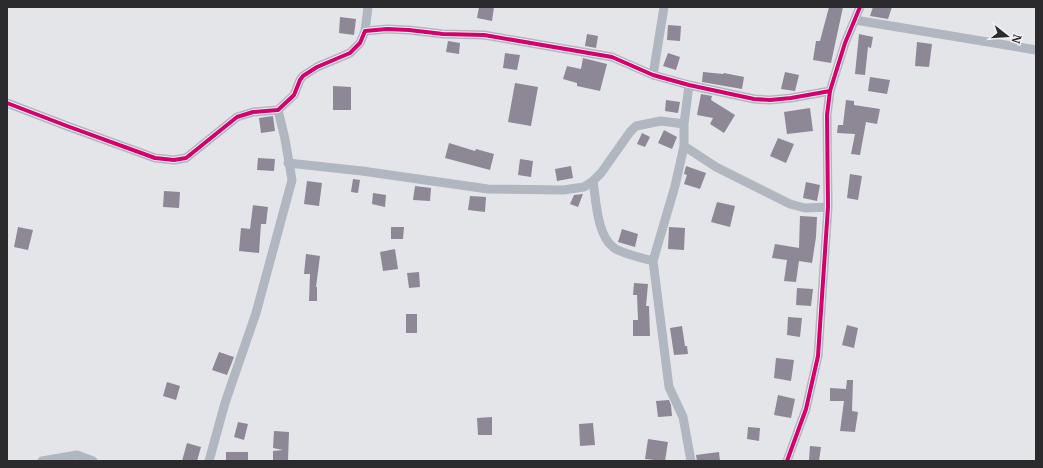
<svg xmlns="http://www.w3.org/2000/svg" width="1043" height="468" viewBox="0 0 1043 468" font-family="Merriweather,serif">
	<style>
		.building { fill: #8d8796 }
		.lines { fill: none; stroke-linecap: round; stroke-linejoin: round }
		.street { stroke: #b0b7c0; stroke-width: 9 }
		.cycleway-casing { stroke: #f0f1f7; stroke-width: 6 }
		.cycleway { stroke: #d6006c; stroke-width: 4 }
	</style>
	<rect width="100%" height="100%" fill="#e4e5e8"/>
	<path class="building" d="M 479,7 L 494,7 L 492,21 L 477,18 Z
		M 829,7 L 843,7 L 831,63 L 813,60 L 816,41 L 820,41 Z
		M 873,7 L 892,7 L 888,19 L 870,16 Z
		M 340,17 L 356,19 L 354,35 L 339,33 Z
		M 668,25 L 681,26 L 680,41 L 667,40 Z
		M 587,34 L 598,36 L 596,48 L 585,46 Z
		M 859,34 L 873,37 L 871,48 L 868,47 L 865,75 L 855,74 Z
		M 448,41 L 460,43 L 459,54 L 446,52 Z
		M 917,42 L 932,44 L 929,67 L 915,66 Z
		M 505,53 L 520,55 L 517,70 L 503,68 Z
		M 668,53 L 680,57 L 676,70 L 663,66 Z
		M 583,58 L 607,64 L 600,91 L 577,86 L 577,83 L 563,79 L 567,66 L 581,69 Z
		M 703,72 L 723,74 L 724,73 L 744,77 L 742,89 L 702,82 Z
		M 785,72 L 799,75 L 795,91 L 781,89 Z
		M 870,77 L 890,80 L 887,94 L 868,91 Z
		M 515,83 L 538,87 L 531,126 L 508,122 Z
		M 333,86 L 351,87 L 351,110 L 333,110 Z
		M 701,94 L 712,96 L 711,100 L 735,115 L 724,133 L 710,124 L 713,118 L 697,115 Z
		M 666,100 L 680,102 L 678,113 L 665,111 Z
		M 846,100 L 854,101 L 854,105 L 880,109 L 877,124 L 866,122 L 860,155 L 851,154 L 855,134 L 837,133 L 838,125 L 843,125 Z
		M 810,108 L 813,131 L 787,134 L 784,112 Z
		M 273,116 L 275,131 L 261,133 L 259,118 Z
		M 664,130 L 677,137 L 672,149 L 658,143 Z
		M 642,133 L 650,137 L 645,147 L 637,144 Z
		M 778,138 L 794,144 L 786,163 L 770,156 Z
		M 449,143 L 475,151 L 476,149 L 494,154 L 490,170 L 445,158 Z
		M 258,158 L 275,159 L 274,171 L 257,170 Z
		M 520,159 L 533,161 L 531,177 L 518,175 Z
		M 571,166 L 573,178 L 557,181 L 555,169 Z
		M 686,166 L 706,173 L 700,189 L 684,184 L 687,175 L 684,174 Z
		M 850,174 L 862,176 L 858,200 L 847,198 Z
		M 353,179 L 360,180 L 358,193 L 351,192 Z
		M 307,181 L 322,183 L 319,206 L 304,204 Z
		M 806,182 L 820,185 L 817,201 L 803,198 Z
		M 415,186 L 431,188 L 430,201 L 413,200 Z
		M 164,191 L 180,192 L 179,208 L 163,207 Z
		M 373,193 L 386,195 L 385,207 L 372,204 Z
		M 583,194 L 578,207 L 570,204 L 574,195 Z
		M 470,196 L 486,197 L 485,212 L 468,210 Z
		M 717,202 L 735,206 L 730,227 L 711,222 Z
		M 253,205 L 268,207 L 266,224 L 261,224 L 259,253 L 239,251 L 241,228 L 250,229 Z
		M 800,216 L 817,217 L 816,237 L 812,263 L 799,261 L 796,282 L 784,281 L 787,260 L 772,258 L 775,244 L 799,248 Z
		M 18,227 L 33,230 L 28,250 L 14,247 Z
		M 391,227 L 404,227 L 403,239 L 391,239 Z
		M 669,227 L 685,228 L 684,250 L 668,249 Z
		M 622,229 L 638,234 L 635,247 L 618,242 Z
		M 395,249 L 398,269 L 383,271 L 380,252 Z
		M 306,254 L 320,256 L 316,287 L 317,287 L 317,301 L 309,301 L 310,274 L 304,274 Z
		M 419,272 L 420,287 L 409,288 L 407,273 Z
		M 634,283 L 648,284 L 646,306 L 649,306 L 650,336 L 633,336 L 633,320 L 638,320 L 637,295 L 633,295 Z
		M 797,288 L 813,289 L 811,306 L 796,305 Z
		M 406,314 L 417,314 L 417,333 L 406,333 Z
		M 788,317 L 802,318 L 800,337 L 787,335 Z
		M 847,325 L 858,328 L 854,348 L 842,345 Z
		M 682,326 L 685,346 L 687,346 L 688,354 L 674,355 L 670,328 Z
		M 219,352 L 234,357 L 227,375 L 212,370 Z
		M 776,358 L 794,360 L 791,381 L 774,378 Z
		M 847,380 L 853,380 L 852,411 L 858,412 L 855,432 L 840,431 L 844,401 L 830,401 L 830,388 L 846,389 Z
		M 167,382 L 180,386 L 176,400 L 163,396 Z
		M 778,395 L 795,399 L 791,418 L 774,415 Z
		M 669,400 L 671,405 L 672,416 L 658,417 L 656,401 Z
		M 492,417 L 492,435 L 478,435 L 477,418 Z
		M 238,422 L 248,424 L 244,440 L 234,437 Z
		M 593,423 L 595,445 L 580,446 L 579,424 Z
		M 748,427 L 760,428 L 759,441 L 747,439 Z
		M 274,431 L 289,432 L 288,461 L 273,461 L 273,451 L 283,450 L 273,448 Z
		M 648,439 L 668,442 L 665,461 L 645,459 Z
		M 187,443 L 201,447 L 197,461 L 182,461 Z
		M 810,446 L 821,447 L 819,461 L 809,460 Z
		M 226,452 L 248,452 L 248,461 L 226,461 Z
		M 719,452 L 720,461 L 697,461 L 696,455 Z"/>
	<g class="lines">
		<path class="street" d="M 855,20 L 1036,50
			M 365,31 L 368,7
			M 653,75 L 664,7
			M 689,85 L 684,124 L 684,146 L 716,167 L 790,204 L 805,208 L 828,207
			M 7,103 L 67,126 L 155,158 L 174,160 L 186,158 L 237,117 L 253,112 L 278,110 L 294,95 L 300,80 L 303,76 L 317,67 L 350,53 L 360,43 L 365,31 L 387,29 L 409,30 L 443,34 L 484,35 L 612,57 L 653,75 L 689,85 L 754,99 L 770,100 L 791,98 L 830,91
			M 288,163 L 362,171 L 488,189 L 563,190 L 584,187 L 593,181 L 601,173 L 630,132 L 636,126 L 661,121 L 684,124
			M 593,181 C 596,200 597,235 613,247 C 618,252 645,259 653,261 L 669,387 L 683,417 L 691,461
			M 653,261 L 675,186 L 684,146
			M 42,461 L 77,455 L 93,461
			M 209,461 L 225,403 L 256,313 L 292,180 L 285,139 L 278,110
			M 787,461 L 806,409 L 818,356 L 828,207 L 827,115 L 830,91 L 845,43 L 860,7"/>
		<defs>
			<path id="cycleway" d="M 7,103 L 67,126 L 155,158 L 174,160 L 186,158 L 237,117 L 253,112 L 278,110 L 294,95 L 300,80 L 303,76 L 317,67 L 350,53 L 360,43 L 365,31 L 387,29 L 409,30 L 443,34 L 484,35 L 612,57 L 653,75 L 689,85 L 754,99 L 770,100 L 791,98 L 830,91
				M 787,461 L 806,409 L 818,356 L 828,207 L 827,115 L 830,91 L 845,43 L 860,7"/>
		</defs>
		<use href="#cycleway" class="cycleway-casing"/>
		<use href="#cycleway" class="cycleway"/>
	</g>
	<rect width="1043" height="468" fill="none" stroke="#2b2b2e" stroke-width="16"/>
	<g transform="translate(1007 36) rotate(107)" stroke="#f0f1f7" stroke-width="3" paint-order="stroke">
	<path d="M0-3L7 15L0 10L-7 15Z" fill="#2b2b2e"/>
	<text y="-6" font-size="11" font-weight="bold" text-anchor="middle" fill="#2b2b2e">N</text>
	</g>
</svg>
